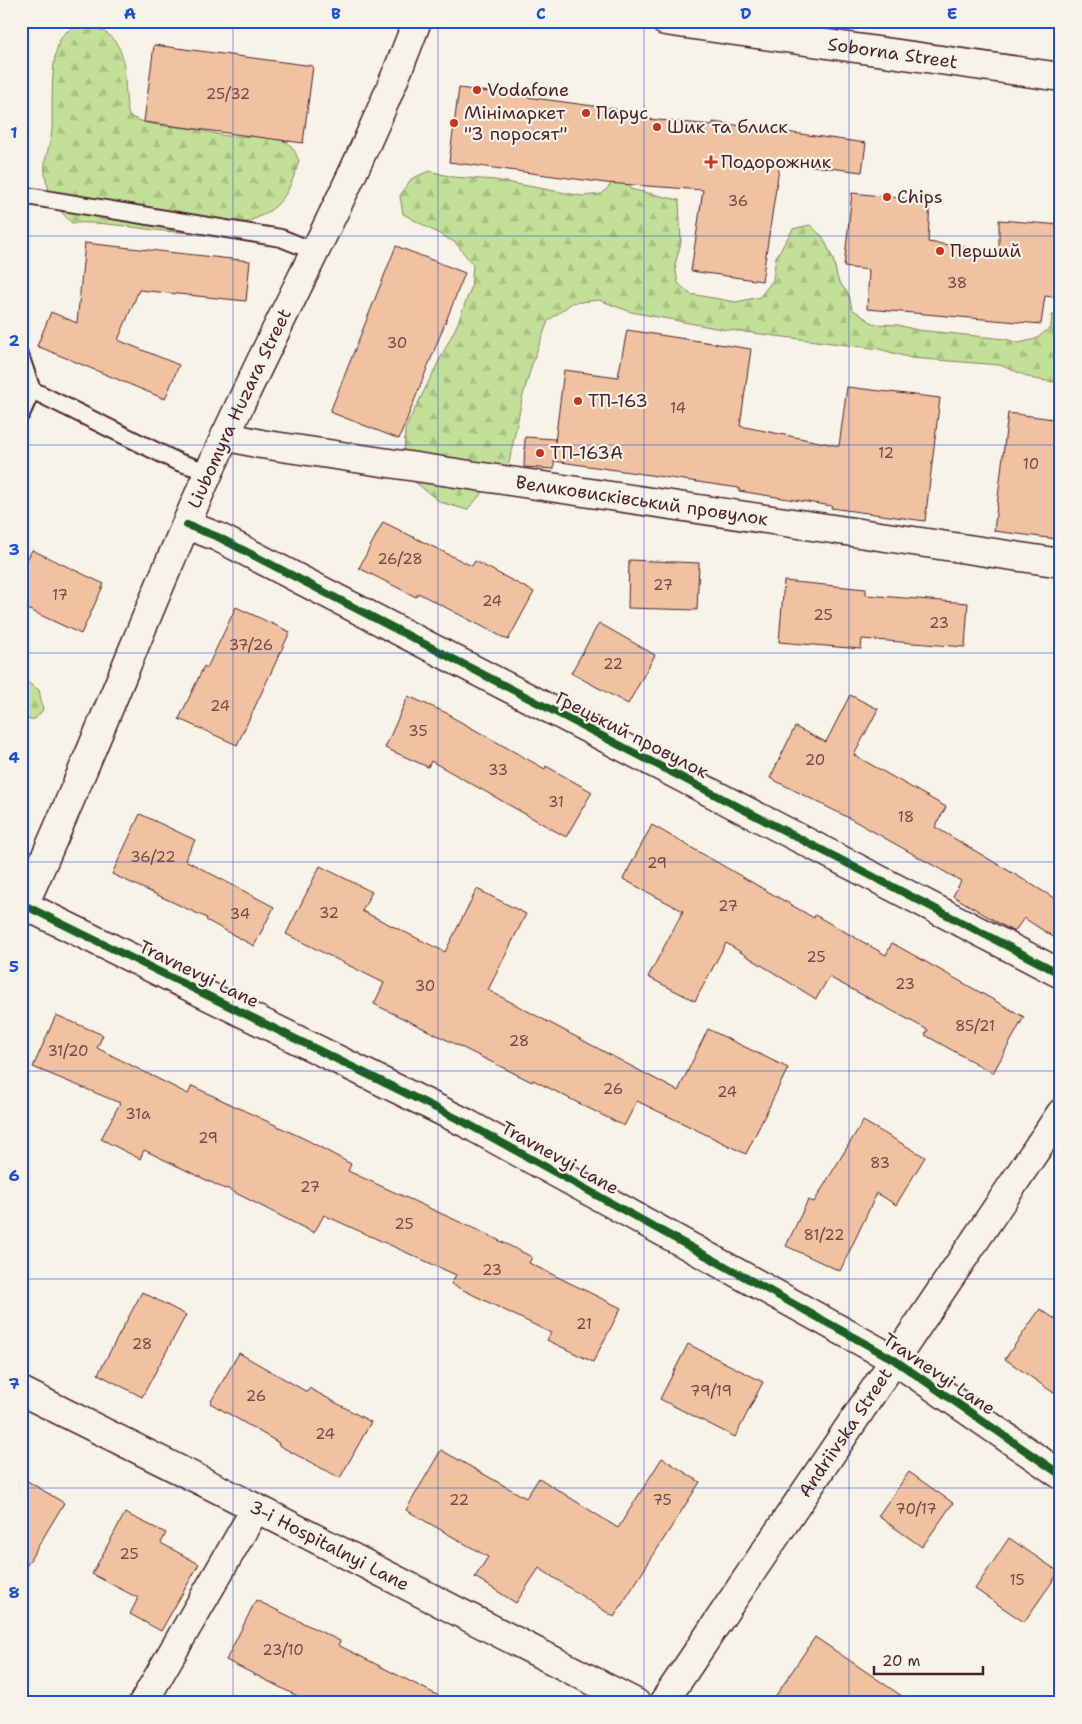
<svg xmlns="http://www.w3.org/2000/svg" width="1082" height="1724" viewBox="0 0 1082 1724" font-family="'Shantell Sans',sans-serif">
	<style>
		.forest { fill: url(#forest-firs); stroke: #868062 }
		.building { fill: #f1c2a1; stroke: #4a1f2b }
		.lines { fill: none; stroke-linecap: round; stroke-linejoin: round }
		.lane-casing { stroke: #4a1f2b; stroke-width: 20 }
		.street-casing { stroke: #4a1f2b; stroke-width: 31 }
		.secondary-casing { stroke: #4a1f2b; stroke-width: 31 }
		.primary-casing { stroke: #4a1f2b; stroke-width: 31 }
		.lane { stroke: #f7f3e8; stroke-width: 16 }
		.street { stroke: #f7f3e8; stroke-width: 28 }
		.secondary { stroke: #f7f3e8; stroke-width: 28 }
		.primary { stroke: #f7f3e8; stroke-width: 28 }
		.cycleway-casing { stroke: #f7f3e8; stroke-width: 11 }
		.cycleway { stroke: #1b5e20; stroke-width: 8 }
		.grid { fill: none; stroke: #1d4ed8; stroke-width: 1; stroke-opacity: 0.55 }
		.poi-dot { fill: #c8321e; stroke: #f7f3e8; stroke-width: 2 }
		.labels { text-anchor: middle; stroke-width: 4.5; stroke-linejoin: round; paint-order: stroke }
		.number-label { font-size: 15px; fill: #744848 }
		.street-label { font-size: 18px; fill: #4a1f2b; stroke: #f7f3e8 }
		.poi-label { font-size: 18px; fill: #4a1f2b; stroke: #f7f3e8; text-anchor: start }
		.neatline { fill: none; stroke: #1d4ed8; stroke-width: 2 }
		.grid-label { font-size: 16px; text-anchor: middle; font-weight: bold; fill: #1d4ed8 }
	</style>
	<defs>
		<pattern id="forest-firs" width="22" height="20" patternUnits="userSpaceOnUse" patternTransform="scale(1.25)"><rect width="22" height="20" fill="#c2e098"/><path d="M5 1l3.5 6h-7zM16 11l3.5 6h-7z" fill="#a8c083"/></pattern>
	</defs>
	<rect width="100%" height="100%" fill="#f7f3e8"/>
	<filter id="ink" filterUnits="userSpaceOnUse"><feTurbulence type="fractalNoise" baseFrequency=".02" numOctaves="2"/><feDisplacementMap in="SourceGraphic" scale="10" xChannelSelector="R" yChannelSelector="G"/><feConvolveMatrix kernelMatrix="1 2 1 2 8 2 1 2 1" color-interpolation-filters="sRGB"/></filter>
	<g filter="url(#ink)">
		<path class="forest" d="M 91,26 C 136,40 120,80 129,116 C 153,128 168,125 193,129 C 205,130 216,135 228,136 C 247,137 267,134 286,142 C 293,145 296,154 299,161 C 287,200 278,212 238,225 C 177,244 131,220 72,223 C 59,212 47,192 45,174 C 43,158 51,145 52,129 C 53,107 49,54 63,35 C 70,27 82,26 91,26 Z
			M 616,158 L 628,166 L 630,189 L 679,200 L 681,242 L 675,265 L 678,283 L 690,294 L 736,302 L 760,297 L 773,280 L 776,257 L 793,229 L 810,225 L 823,237 L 833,259 L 838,280 L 849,295 L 852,309 L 874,324 L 898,325 L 917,330 L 1005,339 L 1019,343 L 1036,339 L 1051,327 L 1052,315 L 1061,314 L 1061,383 L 1034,379 L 1000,365 L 911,358 L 879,349 L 721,329 L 631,312 L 599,300 L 572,303 L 548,321 L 532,364 L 522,399 L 509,463 L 467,510 L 440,502 L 410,478 L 404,457 L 405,429 L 457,325 L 471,288 L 473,265 L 456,243 L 403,214 L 400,196 L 411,179 L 429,171 L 453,177 L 495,180 L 582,196 L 602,194 L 612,183 Z
			M 21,678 L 39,690 L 43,710 L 35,719 L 21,720 Z"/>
		<path class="building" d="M 154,45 L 313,66 L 303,143 L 144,122 Z
			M 459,88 L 616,109 L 615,116 L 713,125 L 713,122 L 866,143 L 862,172 L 780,162 L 762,281 L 691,271 L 703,190 L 606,183 L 449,162 Z
			M 852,193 L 930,201 L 928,242 L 999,252 L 999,220 L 1061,225 L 1061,298 L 1045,296 L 1041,324 L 867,309 L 869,270 L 844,267 Z
			M 85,243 L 250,261 L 246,301 L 139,290 L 118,340 L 179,365 L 165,399 L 37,346 L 51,312 L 77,323 Z
			M 396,246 L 465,273 L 399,439 L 330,412 Z
			M 627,330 L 751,349 L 740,426 L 839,446 L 847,387 L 940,398 L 925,521 L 831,508 L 832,506 L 739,491 L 739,488 L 554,461 L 554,469 L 524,467 L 525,437 L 555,439 L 555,442 L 564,370 L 618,377 Z
			M 1008,413 L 1061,420 L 1061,509 L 1057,539 L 994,531 Z
			M 383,522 L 472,566 L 475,561 L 534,592 L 508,640 L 418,593 L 416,597 L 359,568 Z
			M 32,550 L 104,584 L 81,634 L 21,606 L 21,572 Z
			M 629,560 L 699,563 L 697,610 L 628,608 Z
			M 784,581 L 866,589 L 866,595 L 968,603 L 965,647 L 862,639 L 861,649 L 779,642 Z
			M 236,607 L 290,632 L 237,745 L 179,719 L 204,666 L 207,668 Z
			M 599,623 L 655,655 L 628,704 L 571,673 Z
			M 850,695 L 878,709 L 854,755 L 946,807 L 935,827 L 1061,902 L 1061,942 L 1024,918 L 1014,932 L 953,896 L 961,881 L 851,819 L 770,778 L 795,727 L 826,742 Z
			M 408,696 L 451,715 L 450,716 L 545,769 L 546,766 L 592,792 L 566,837 L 431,761 L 428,767 L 385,748 Z
			M 140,814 L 195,840 L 185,860 L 274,907 L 254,946 L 206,920 L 207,918 L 112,874 Z
			M 652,825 L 814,918 L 815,915 L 886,955 L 892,943 L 1024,1017 L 993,1073 L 925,1035 L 928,1030 L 829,977 L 816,999 L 726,943 L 695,1001 L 648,977 L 683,911 L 623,879 Z
			M 320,866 L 372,892 L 362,911 L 445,952 L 477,889 L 526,914 L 488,990 L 678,1091 L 708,1029 L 788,1068 L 746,1154 L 637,1101 L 624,1126 L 533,1080 L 532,1082 L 374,1004 L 384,983 L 286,934 Z
			M 56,1015 L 103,1035 L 97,1048 L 188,1094 L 192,1086 L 307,1140 L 351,1164 L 348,1171 L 486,1234 L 532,1257 L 529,1263 L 621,1308 L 593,1362 L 547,1340 L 551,1333 L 451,1284 L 456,1275 L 324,1215 L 314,1233 L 226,1188 L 225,1189 L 144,1150 L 140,1159 L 101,1139 L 120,1103 L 33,1067 Z
			M 863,1121 L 925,1157 L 896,1205 L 877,1193 L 840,1271 L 786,1246 L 808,1200 L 814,1202 Z
			M 142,1292 L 186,1315 L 142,1397 L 98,1374 Z
			M 1040,1309 L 1061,1323 L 1061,1398 L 1005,1359 Z
			M 688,1344 L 763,1382 L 735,1437 L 660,1399 Z
			M 239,1353 L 307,1392 L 309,1388 L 371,1422 L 340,1478 L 278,1445 L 279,1443 L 210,1403 Z
			M 441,1450 L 526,1498 L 539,1478 L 618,1528 L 662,1458 L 700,1482 L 614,1617 L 539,1568 L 516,1603 L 475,1577 L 488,1557 L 406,1510 Z
			M 909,1472 L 953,1503 L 922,1547 L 878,1516 Z
			M 21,1477 L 64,1503 L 21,1575 Z
			M 125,1513 L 166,1533 L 161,1543 L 199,1564 L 161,1631 L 130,1614 L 138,1598 L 92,1574 Z
			M 1009,1538 L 1059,1572 L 1024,1622 L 975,1589 Z
			M 256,1600 L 340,1641 L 338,1645 L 453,1703 L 311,1703 L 226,1660 Z
			M 815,1637 L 871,1675 L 912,1703 L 771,1703 Z"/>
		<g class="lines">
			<defs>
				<path id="lane" d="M 21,195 L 281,238 L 316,252
					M 21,358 L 32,390
					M 21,414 L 32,390 L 178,462 L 209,472"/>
				<g id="street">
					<path id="s1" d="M 225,436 L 261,444 L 1061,563"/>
					<path d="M 187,525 L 218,537 L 1061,974"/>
					<path d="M 24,905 L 466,1123 L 893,1359 L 1061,1475"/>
					<path id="s2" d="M 21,911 C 93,756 152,594 224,439 C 288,299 364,165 417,21"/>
					<path id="s3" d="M 21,1391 L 256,1508 L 636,1703"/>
					<path d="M 143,1703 L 256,1508"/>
				</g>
				<g id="secondary">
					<path id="s4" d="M 663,1703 L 1061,1113"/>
				</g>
				<g id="primary">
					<path id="s5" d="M 665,21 L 1061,77"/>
				</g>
			</defs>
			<use href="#lane" class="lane-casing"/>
			<use href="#street" class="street-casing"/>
			<use href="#secondary" class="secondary-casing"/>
			<use href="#primary" class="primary-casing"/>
			<use href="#lane" class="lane"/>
			<use href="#street" class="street"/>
			<use href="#secondary" class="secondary"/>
			<use href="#primary" class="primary"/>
			<defs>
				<path id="cycleway" d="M 187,525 L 218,537 L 1061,974
					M 24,905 L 466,1123 L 893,1359 L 1061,1475"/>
			</defs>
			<use href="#cycleway" class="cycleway-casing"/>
			<use href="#cycleway" class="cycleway"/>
		</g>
	</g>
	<path class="grid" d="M 233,21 L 233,1703M 438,21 L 438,1703M 644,21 L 644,1703M 849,21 L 849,1703M 21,236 L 1061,236M 21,445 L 1061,445M 21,653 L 1061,653M 21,862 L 1061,862M 21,1071 L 1061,1071M 21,1279 L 1061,1279M 21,1488 L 1061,1488"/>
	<g class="poi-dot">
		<circle cx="477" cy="90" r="5"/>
		<circle cx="586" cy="113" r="5"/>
		<circle cx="454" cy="123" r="5"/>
		<circle cx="657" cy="127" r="5"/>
		<path d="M708.5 154.5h5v5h5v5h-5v5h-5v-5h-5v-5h5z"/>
		<circle cx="887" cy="197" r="5"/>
		<circle cx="940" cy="251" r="5"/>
		<circle cx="578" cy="401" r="5"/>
		<circle cx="540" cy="453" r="5"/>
	</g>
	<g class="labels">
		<g class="number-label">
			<text x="228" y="99">25/32</text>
			<text x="738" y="206">36</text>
			<text x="957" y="288">38</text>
			<text x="397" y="348">30</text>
			<text x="678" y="413">14</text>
			<text x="886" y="458">12</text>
			<text x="1031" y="469">10</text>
			<text x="400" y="564">26/28</text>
			<text x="663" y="590">27</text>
			<text x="60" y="600">17</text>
			<text x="492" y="606">24</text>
			<text x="823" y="620">25</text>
			<text x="939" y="628">23</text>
			<text x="251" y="650">37/26</text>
			<text x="613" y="669">22</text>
			<text x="220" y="711">24</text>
			<text x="418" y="736">35</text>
			<text x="815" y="765">20</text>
			<text x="498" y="775">33</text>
			<text x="556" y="807">31</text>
			<text x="906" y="822">18</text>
			<text x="153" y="862">36/22</text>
			<text x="657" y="868">29</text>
			<text x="728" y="911">27</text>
			<text x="329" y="918">32</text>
			<text x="240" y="919">34</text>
			<text x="816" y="962">25</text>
			<text x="905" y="989">23</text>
			<text x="425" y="991">30</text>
			<text x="975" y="1031">85/21</text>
			<text x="519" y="1046">28</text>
			<text x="68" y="1056">31/20</text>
			<text x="613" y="1094">26</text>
			<text x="727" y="1097">24</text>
			<text x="138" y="1119">31а</text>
			<text x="208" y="1143">29</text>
			<text x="880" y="1168">83</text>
			<text x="310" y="1192">27</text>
			<text x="404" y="1229">25</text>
			<text x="824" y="1240">81/22</text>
			<text x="492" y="1275">23</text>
			<text x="584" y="1329">21</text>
			<text x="142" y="1349">28</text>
			<text x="711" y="1396">79/19</text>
			<text x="256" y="1401">26</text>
			<text x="325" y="1439">24</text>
			<text x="459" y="1505">22</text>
			<text x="662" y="1505">75</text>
			<text x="916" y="1514">70/17</text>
			<text x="129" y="1559">25</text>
			<text x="1017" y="1585">15</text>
			<text x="283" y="1655">23/10</text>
		</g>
		<g class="street-label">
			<text dy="6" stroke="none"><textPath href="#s5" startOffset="230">Soborna Street</textPath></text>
			<text dy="6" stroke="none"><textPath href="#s2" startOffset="548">Liubomyra Huzara Street</textPath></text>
			<text dy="6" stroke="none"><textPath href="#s1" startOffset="422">Великовисківський провулок</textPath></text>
			<text transform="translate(632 735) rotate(27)" y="6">Грецький провулок</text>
			<text transform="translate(199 974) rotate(26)" y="6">Travnevyi Lane</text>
			<text transform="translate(560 1158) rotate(29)" y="6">Travnevyi Lane</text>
			<text transform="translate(939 1374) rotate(34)" y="6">Travnevyi Lane</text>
			<text dy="6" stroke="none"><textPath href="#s4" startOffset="326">Andriivska Street</textPath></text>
			<text dy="6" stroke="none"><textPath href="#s3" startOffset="345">3-i Hospitalnyi Lane</textPath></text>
		</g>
		<g class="poi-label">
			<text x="487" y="96">Vodafone</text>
			<text x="464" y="119">Мінімаркет<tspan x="464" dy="21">"3 поросят"</tspan></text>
			<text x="596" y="119">Парус</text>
			<text x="667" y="133">Шик та блиск</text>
			<text x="721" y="168">Подорожник</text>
			<text x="897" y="203">Chips</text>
			<text x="950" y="257">Перший</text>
			<text x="588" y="407">ТП-163</text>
			<text x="550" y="459">ТП-163А</text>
		</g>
	</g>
	<rect width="1082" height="1724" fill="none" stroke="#f7f3e8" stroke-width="55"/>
	<path d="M874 1666v8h109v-8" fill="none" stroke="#4a1f2b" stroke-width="2.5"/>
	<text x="882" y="1666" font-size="15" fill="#4a1f2b" stroke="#f7f3e8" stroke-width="4" paint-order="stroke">20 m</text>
	<rect x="28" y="28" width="1026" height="1668" class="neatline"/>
	<g class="grid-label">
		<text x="130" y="19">A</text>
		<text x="336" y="19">B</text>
		<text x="541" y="19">C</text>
		<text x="746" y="19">D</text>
		<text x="952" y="19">E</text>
		<text x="14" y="138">1</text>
		<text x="14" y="346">2</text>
		<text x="14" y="555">3</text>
		<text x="14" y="763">4</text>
		<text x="14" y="972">5</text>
		<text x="14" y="1181">6</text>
		<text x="14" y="1389">7</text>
		<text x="14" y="1598">8</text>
	</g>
</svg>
